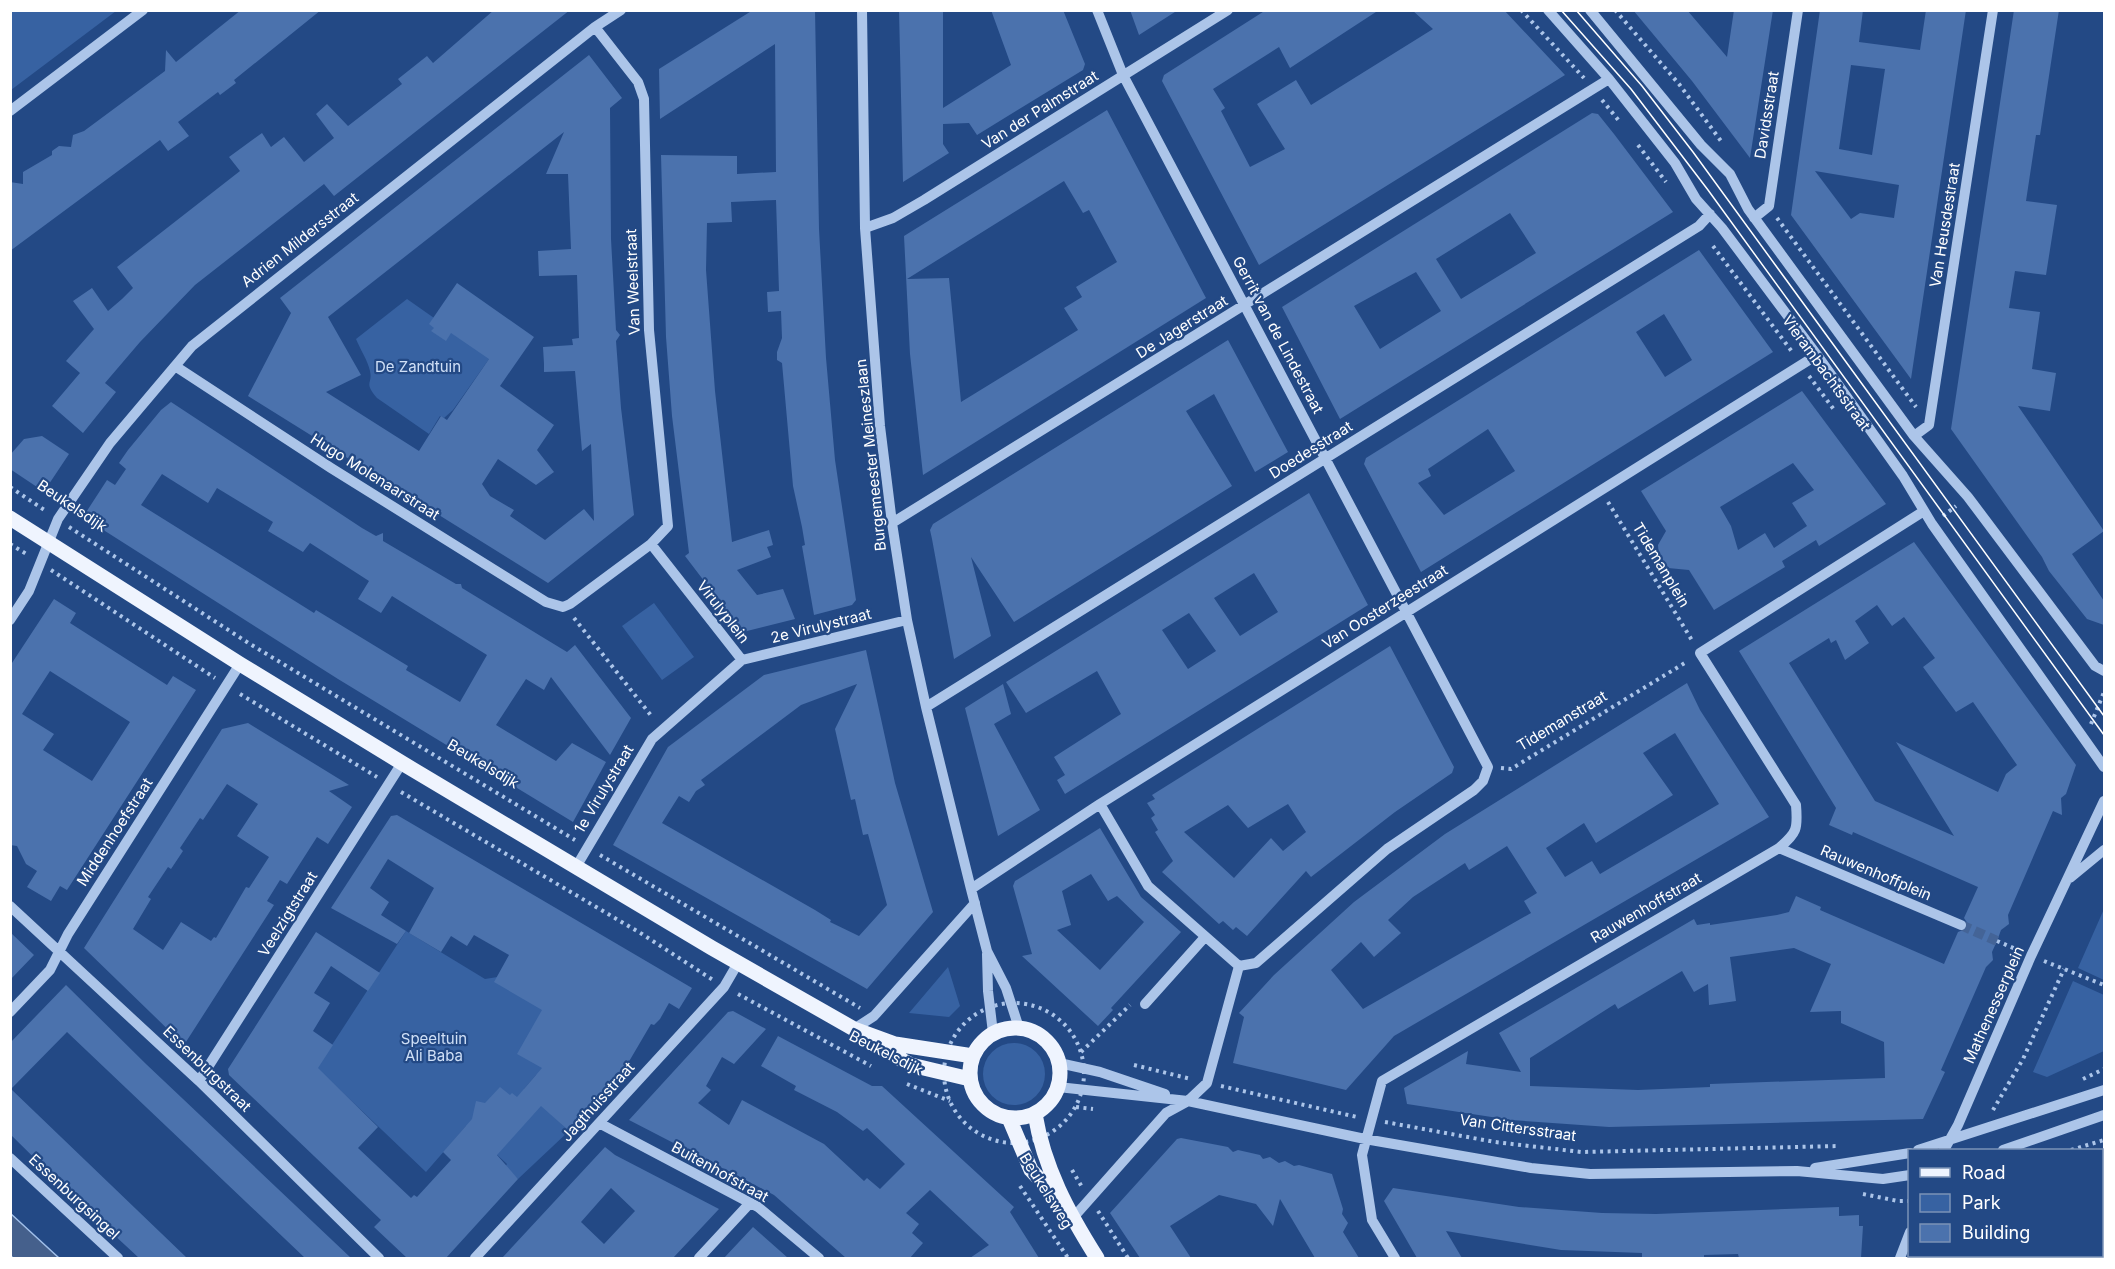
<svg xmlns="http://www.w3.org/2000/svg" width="2115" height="1269" viewBox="0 0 2115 1269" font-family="Inter,sans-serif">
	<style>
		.green { fill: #3762a2 }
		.water { fill: #45608c; stroke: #a0bfea; stroke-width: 1.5 }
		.building { fill: #4b72ad; fill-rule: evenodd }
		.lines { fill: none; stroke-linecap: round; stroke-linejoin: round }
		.minor-tunnel { stroke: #446497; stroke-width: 10; stroke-dasharray: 10 5; stroke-linecap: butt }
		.path { stroke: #acc5e9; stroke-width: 4; stroke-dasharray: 3 4.5; stroke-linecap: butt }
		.minor { stroke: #acc5e9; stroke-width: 10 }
		.major { stroke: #eff4fe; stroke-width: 15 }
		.tram { stroke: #fff; stroke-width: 1.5 }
		.labels { text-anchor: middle; stroke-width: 4.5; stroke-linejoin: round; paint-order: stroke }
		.street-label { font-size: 15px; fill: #fff; stroke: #234985 }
		.park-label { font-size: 15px; fill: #d0e0f7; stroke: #234985 }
	</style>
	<rect width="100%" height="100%" fill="#234985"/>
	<path class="green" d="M 11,10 L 116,10 L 116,11 L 11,90 Z
		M 407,299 L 454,332 L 494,352 L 453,410 L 444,418 L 440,416 L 429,434 L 377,398 C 363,381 373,385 370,371 C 368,361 360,349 356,339 Z
		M 654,603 L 694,657 L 662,680 L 622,626 Z
		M 2104,909 L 2104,980 L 2078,968 Z
		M 406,931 L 485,979 L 568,966 L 553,1066 L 536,1075 L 524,1089 L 569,1131 L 518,1179 L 505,1167 L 507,1164 L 466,1126 L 426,1172 L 317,1068 Z
		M 948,967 L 960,1006 L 949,1017 L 909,1013 Z
		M 2073,981 L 2104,995 L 2104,1051 L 2047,1077 L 2033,1072 Z
		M983 1074a31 31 0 1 1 62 0a31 31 0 1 1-62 0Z"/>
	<path class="water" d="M 10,1213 L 59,1258 L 13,1258 L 11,1256 Z"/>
	<path class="building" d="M 241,10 L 321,10 L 234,80 L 236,83 L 220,95 L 218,92 L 178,122 L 189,136 L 168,151 L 160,140 L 10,251 L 10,182 L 23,184 L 23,172 L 52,155 L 52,151 L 59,146 L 71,147 L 73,135 L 84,131 L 165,71 L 166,50 L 176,62 Z
		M 494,10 L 570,10 L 334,196 L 324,184 L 195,285 L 140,342 L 105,383 L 116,392 L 83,433 L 52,406 L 80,373 L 66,361 L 94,329 L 73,301 L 92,288 L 108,311 L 122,299 L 133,288 L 117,267 L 240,171 L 229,157 L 262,133 L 271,147 L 284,137 L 304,162 L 334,138 L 316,114 L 327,104 L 348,126 L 402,84 L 398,79 L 427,56 L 433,63 Z
		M 753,10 L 815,10 L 819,229 L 826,358 L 835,460 L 856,600 L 852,605 L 814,615 L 802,546 L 805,545 L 802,527 L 793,486 L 782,363 L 777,360 L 777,352 L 782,338 L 781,311 L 768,312 L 767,292 L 779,291 L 776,200 L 731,202 L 732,222 L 707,223 L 706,270 L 715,391 L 732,542 L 769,530 L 773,545 L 767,547 L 771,557 L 737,570 L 757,595 L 783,589 L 795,619 L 743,632 L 685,556 L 689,553 L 672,416 L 666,337 L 661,155 L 737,156 L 737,174 L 776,172 L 775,44 L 660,119 L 659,69 Z
		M 899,10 L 943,10 L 943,108 L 1011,65 L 991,10 L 1063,10 L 1085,64 L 1083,70 L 977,135 L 969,123 L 943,124 L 943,144 L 949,153 L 903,182 Z
		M 1130,10 L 1178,10 L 1139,35 Z
		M 1266,10 L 1379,10 L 1290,68 L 1279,47 L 1213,89 L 1225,108 L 1221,111 L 1250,167 L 1285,149 L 1257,104 L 1296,80 L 1311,105 L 1433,29 L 1412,10 L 1504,10 L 1565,75 L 1259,265 L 1162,81 L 1164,75 Z
		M 1633,10 L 1687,10 L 1727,57 L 1734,10 L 1773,10 L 1750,158 L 1692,81 Z
		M 1820,10 L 1863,10 L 1859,42 L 1920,50 L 1926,10 L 1966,10 L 1911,379 L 1791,215 ZM 1851,65 L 1885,69 L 1872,155 L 1839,149 ZM 1815,171 L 1899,185 L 1894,218 L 1860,213 L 1851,219 Z
		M 2014,10 L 2059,10 L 2040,135 L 2036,135 L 2026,201 L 2057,205 L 2046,275 L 2015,271 L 2009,308 L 2040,312 L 2032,369 L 2056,373 L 2050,411 L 2018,406 L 2104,531 L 2072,554 L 2104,601 L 2104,625 L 2087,619 L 2049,571 L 2042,557 L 1951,429 Z
		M 589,55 L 622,98 L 610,108 L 611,239 L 616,330 L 620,335 L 616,341 L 621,408 L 634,515 L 548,583 L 248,396 L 291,313 L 280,298 ZM 564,132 L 546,174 L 568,174 L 571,249 L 538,251 L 539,276 L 577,275 L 579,338 L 572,339 L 573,345 L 543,347 L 544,364 L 544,372 L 575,371 L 582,451 L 591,444 L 594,521 L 584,509 L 545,540 L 510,516 L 514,510 L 490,496 L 482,484 L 498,459 L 536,485 L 554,472 L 537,450 L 554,425 L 500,386 L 534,337 L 457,283 L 429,324 L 434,328 L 431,331 L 446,341 L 451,333 L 489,359 L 447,420 L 441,416 L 419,451 L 326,392 L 361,375 L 328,317 Z
		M 1107,110 L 1206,298 L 923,475 L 910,354 L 904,236 ZM 1064,181 L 1083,213 L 1089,210 L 1117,262 L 1076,287 L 1082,297 L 1064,308 L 1078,330 L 961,402 L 949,278 L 907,279 Z
		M 1592,113 L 1598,114 L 1614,134 L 1673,212 L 1340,419 L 1282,307 ZM 1510,213 L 1536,253 L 1461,299 L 1436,259 ZM 1416,272 L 1441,311 L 1380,349 L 1354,306 Z
		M 1699,250 L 1773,352 L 1421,572 L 1364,464 L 1366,458 ZM 1664,314 L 1692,360 L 1665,377 L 1636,332 ZM 1488,429 L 1515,471 L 1444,515 L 1418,483 L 1431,476 L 1428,469 Z
		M 1228,340 L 1288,452 L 1255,472 L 1214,394 L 1186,411 L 1232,486 L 1014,622 L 971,557 L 991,636 L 954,659 L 932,539 L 930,530 L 933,524 Z
		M 1802,391 L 1886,504 L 1819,546 L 1816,540 L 1782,561 L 1785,567 L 1714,610 L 1689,570 L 1668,568 L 1659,558 L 1658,545 L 1666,531 L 1641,491 ZM 1793,463 L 1814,490 L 1792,503 L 1807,526 L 1774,548 L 1765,533 L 1738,550 L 1731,526 L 1720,507 Z
		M 171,402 L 362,528 L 376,536 L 383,533 L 383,541 L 456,584 L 461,584 L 462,588 L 539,635 L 567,652 L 575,645 L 631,718 L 610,755 L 551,677 L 544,690 L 526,679 L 496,725 L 556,761 L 572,743 L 606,762 L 573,822 L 338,679 L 83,517 L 107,480 L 115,485 L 126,469 L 119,463 L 128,450 L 161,410 ZM 162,474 L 208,503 L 217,488 L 273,522 L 268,531 L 303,552 L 310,543 L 369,581 L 358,599 L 381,613 L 392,596 L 487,655 L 460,702 L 406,670 L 408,666 L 316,610 L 314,613 L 141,505 Z
		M 42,436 L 69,454 L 47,487 L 40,489 L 10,469 L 10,455 L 24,439 Z
		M 1309,493 L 1368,605 L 1065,794 L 1057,780 L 1065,775 L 1054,757 L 1121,714 L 1097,671 L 1026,713 L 1006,682 ZM 1254,573 L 1278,612 L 1240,636 L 1214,598 ZM 1189,613 L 1216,651 L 1188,669 L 1162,630 Z
		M 1914,542 L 2076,765 L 2066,794 L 2061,798 L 2062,815 L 2053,811 L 2008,915 L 2009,924 L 2001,930 L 1997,941 L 1992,952 L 1993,960 L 1986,967 L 1941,1070 L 1945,1072 L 1923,1119 L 1609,1127 L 1511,1120 L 1407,1104 L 1404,1088 L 1468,1051 L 1466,1064 L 1521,1072 L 1499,1033 L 1694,919 L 1697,925 L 1710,923 L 1710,925 L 1777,915 L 1789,912 L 1796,896 L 1821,907 L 1820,910 L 1944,964 L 1958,932 L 1968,928 L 1968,924 L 1964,918 L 1978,887 L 1853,832 L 1852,835 L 1829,825 L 1836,808 L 1739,651 ZM 1877,605 L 1892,626 L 1904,617 L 1935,658 L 1923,667 L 1956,712 L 1973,702 L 2017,765 L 2006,774 L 1998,792 L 1896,742 L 1954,836 L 1875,801 L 1789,663 L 1829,638 L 1831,643 L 1836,640 L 1845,660 L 1869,643 L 1855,621 ZM 1794,948 L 1831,964 L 1810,1012 L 1841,1011 L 1841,1023 L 1884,1042 L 1885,1078 L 1710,1084 L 1710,1087 L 1638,1090 L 1530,1086 L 1530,1058 L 1615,1004 L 1618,1009 L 1682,971 L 1694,992 L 1708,984 L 1709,1005 L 1736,1001 L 1730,957 Z
		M 54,599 L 76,613 L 70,623 L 167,685 L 173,676 L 196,690 L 67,890 L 60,886 L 51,901 L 27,887 L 37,871 L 26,864 L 17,846 L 10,845 L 10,666 ZM 50,671 L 130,722 L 92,781 L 43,750 L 54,734 L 22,714 Z
		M 1390,646 L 1454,767 L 1452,773 L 1395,812 L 1311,877 L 1306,871 L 1247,936 L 1236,927 L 1233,930 L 1223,921 L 1219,924 L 1162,872 L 1173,861 L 1155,832 L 1158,830 L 1151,818 L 1155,815 L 1147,803 L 1155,799 L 1152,795 ZM 1288,804 L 1306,832 L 1283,851 L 1271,838 L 1234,878 L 1184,832 L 1228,805 L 1248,828 Z
		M 866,650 L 895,783 L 933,912 L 867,989 L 613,845 L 668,747 L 764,675 ZM 857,684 L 835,729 L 851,800 L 855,799 L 863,835 L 868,834 L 887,905 L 859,936 L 830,922 L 831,920 L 815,910 L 662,823 L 679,796 L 689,802 L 696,791 L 705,785 L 701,780 L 801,705 Z
		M 1687,683 L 1700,710 L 1769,817 L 1394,1036 L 1346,1090 L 1233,1063 L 1244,1017 L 1239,1013 L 1274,975 L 1354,902 L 1445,834 ZM 1675,733 L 1719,804 L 1600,874 L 1592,861 L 1565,877 L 1546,848 L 1584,823 L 1596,843 L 1673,795 L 1643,753 ZM 1507,846 L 1537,893 L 1524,901 L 1531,913 L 1363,1009 L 1331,970 L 1361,942 L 1374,957 L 1401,933 L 1388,920 L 1413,897 L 1465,863 L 1469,870 Z
		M 1003,684 L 1011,714 L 994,724 L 1040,810 L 998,836 L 965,708 Z
		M 248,723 L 349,785 L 329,791 L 352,807 L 328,844 L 317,837 L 287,884 L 280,880 L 267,901 L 274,905 L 184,1045 L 84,948 L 222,729 ZM 227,784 L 258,804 L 237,836 L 269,857 L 249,888 L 246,887 L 216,938 L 214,937 L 211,941 L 181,922 L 163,950 L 133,929 L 151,899 L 148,897 L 168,867 L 171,869 L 183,851 L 180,848 L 200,818 L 203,820 Z
		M 397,815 L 692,988 L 679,1009 L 669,1003 L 660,1019 L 654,1025 L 651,1024 L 624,1070 L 569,1131 L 541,1106 L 497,1155 L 518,1179 L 446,1258 L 407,1258 L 374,1227 L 381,1220 L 229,1075 L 228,1069 L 316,932 L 380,973 L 368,991 L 331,966 L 314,993 L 330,1003 L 313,1031 L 333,1045 L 318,1068 L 378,1127 L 358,1148 L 411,1198 L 414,1195 L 417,1197 L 451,1160 L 443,1152 L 472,1119 L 476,1101 L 485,1103 L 500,1087 L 510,1095 L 512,1093 L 517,1097 L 542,1068 L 517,1054 L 542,1010 L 494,982 L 509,955 L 474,935 L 467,946 L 451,936 L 441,952 L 409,933 L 434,888 L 388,859 L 370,888 L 389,902 L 381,915 L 406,931 L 397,944 L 331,908 L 391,816 Z
		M 1100,828 L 1141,897 L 1181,932 L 1111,1008 L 1113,1010 L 1098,1026 L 1022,956 L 1032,954 L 1013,886 L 1015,881 ZM 1091,874 L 1108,901 L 1117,896 L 1144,922 L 1100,970 L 1057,930 L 1071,925 L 1062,891 Z
		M 10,932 L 34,955 L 10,980 Z
		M 66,985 L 146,1064 L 351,1258 L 305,1258 L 67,1032 L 11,1089 L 187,1258 L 139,1258 L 84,1207 L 10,1134 L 10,1043 Z
		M 733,1011 L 766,1029 L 734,1064 L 722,1057 L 706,1086 L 711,1090 L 698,1103 L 729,1125 L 742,1100 L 824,1144 L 864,1181 L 867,1178 L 880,1189 L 905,1164 L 867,1128 L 863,1131 L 837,1112 L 794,1090 L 796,1086 L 761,1066 L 778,1036 L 872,1086 L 882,1086 L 1014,1207 L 1010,1212 L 1039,1258 L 970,1258 L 989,1245 L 930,1190 L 906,1213 L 919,1224 L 912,1233 L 923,1243 L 910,1258 L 846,1258 L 774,1195 L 629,1120 L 728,1012 Z
		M 1181,1138 L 1228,1147 L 1233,1152 L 1238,1150 L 1260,1155 L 1263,1159 L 1270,1157 L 1279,1163 L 1285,1161 L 1294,1166 L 1299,1165 L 1332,1174 L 1343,1209 L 1342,1214 L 1348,1223 L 1343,1232 L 1359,1258 L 1315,1258 L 1280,1199 L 1273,1226 L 1256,1204 L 1219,1195 L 1170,1226 L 1191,1258 L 1140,1258 L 1110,1213 L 1177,1139 Z
		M 605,1147 L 615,1155 L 719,1209 L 673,1258 L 502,1258 ZM 611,1188 L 635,1211 L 604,1244 L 581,1222 Z
		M 1393,1188 L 1519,1207 L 1602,1213 L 1656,1214 L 1839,1207 L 1839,1216 L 1859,1215 L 1859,1226 L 1863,1226 L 1861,1258 L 1739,1258 L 1738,1254 L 1704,1255 L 1704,1258 L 1642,1258 L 1642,1253 L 1561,1250 L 1446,1231 L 1462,1258 L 1417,1258 L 1384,1201 Z
		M 753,1227 L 788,1258 L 724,1258 Z"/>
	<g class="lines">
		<path class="minor-tunnel" d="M 1961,925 L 1997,941"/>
		<path class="path" d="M 1521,10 L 1584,78
			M 1615,10 L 1679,84 L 1721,141
			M 1602,100 L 1620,122
			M 1638,145 L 1666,182
			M 1777,218 L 1916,407
			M 1713,246 L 1793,353
			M 1809,376 L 1835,411
			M 10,487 L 46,511
			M 1608,502 L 1693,642
			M 1943,516 L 1956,506
			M 69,527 L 250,644 L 575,840
			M 10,544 L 28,555
			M 51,570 L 215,678
			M 574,618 L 653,718
			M 240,694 L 377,777
			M 2091,724 L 2104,692
			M 1501,768 L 1511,769 L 1688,661
			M 401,792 L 642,934 L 713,980
			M 600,855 L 860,1008
			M 1997,941 L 2018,950
			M 2044,961 L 2104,985
			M 738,994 L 871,1066
			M944 1073a70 70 0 1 1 140 0a70 70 0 1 1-140 0Z
			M 1081,1052 L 1130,1005
			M 1134,1065 L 1191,1079
			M 2083,1079 L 2104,1069
			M 907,1084 L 950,1101
			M 1221,1086 L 1357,1117
			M 1076,1107 L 1093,1109
			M 1993,1110 L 2023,1059 L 2064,969
			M 1385,1122 L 1495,1142 L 1581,1152 L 1840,1146
			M 2071,1150 L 2104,1140
			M 1072,1170 L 1082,1187
			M 1020,1186 L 1068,1258
			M 1863,1194 L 1898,1201 L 1910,1201
			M 1098,1211 L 1128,1258"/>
		<path class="minor" d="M 862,10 L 865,228 L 880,426 L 892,523 L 907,620 L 926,707 L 971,889 L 987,951 L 1006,988 L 1019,1028
			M 1097,10 L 1123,75 L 1488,767 L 1483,781 L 1474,790 L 1387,849 L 1256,963 L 1239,966
			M 1548,10 L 1609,79 L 1675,163 L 1696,199 L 1722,228 L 1817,355 L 1903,476 L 1932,524 L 2104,767
			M 1590,10 L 1701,145 L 1730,174 L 1748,209 L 1914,436 L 1968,497 L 2095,666 L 2104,671
			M 10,111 L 143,10
			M 1754,218 L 1769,206 L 1798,10
			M 865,228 L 893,218 L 924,200 L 1228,10
			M 175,366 L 331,468 L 546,602 L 563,607 L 570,604 L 651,544 L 668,526 L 649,330 L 644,99 L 638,82 L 595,27
			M 1914,436 L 1929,425 L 1993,10
			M 892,523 L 1609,79
			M 651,544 L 742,660
			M 10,620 L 29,591 L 58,519 L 110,443 L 192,346 L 595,27 L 621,10
			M 742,660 L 907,620
			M 926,707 L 1699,226 L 1710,214
			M 1100,804 L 1148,886 L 1239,966
			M 1779,848 L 1961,925
			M 576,867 L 652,739 L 742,660
			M 2070,878 L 2104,850
			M 971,889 L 1100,804 L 1817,355
			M 10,906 L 199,1081 L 379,1258
			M 987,954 L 988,991 L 993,1033
			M 1145,1004 L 1205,937
			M 10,1012 L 50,970 L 68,934 L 240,664
			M 854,1029 L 874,1016 L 975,903
			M 1059,1063 L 1100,1072 L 1165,1094
			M 199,1081 L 402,763
			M 1058,1087 L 1188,1101 L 1365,1139 L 1531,1168 L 1590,1174 L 1797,1171 L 1883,1179 L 1910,1175
			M 599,1123 L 758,1207 L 819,1258
			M 1918,1150 L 2104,1090
			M 1944,1150 L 1958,1125 L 2031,956 L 2104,801
			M 2003,1150 L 2104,1115
			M 10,1158 L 118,1258
			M 1815,1168 L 1910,1153
			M 1072,1219 L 1166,1113 L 1188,1101 L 1207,1083 L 1239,966
			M 475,1258 L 724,987 L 738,963
			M 699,1258 L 750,1203
			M 1395,1258 L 1372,1220 L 1362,1155 L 1382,1081 L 1779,848 C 1797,833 1798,829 1796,805 L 1700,653 L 1924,511
			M 1900,1258 L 1910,1232"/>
		<path class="major" d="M 10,518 L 240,664 L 402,763 L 712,948 L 854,1029 L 895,1044 L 973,1056
			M970 1073a45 45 0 1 1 90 0a45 45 0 1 1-90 0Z
			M 868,1041 L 911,1065 L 970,1079
			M 1035,1114 C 1044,1168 1068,1212 1097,1258
			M 1009,1118 L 1031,1170 L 1058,1199"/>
		<path class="tram" d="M 1561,10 L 1631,89 L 1708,190 L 2104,735
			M 1576,10 L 1642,86 L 1693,152 L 2104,716"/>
	</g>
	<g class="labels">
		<g class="street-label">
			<text transform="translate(1040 110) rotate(-32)" y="5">Van der Palmstraat</text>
			<text transform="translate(1767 115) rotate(-81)" y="5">Davidsstraat</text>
			<text transform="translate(1945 225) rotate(-81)" y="5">Van Heusdestraat</text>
			<text transform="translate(300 240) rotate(-38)" y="5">Adrien Mildersstraat</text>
			<text transform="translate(633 282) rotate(-92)" y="5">Van Weelstraat</text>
			<text transform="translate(1182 327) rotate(-32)" y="5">De Jagerstraat</text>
			<text transform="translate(1278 335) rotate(62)" y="5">Gerrit van de Lindestraat</text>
			<text transform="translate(1826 373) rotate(54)" y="5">Vierambachtsstraat</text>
			<text transform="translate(1311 450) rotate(-32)" y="5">Doedesstraat</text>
			<text transform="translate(871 455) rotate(-96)" y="5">Burgemeester Meineszlaan</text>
			<text transform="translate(375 477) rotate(32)" y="5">Hugo Molenaarstraat</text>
			<text transform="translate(72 506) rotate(34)" y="5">Beukelsdijk</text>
			<text transform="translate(1661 565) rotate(59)" y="5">Tidemanplein</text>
			<text transform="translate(1385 607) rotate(-32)" y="5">Van Oosterzeestraat</text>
			<text transform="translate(723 612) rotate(52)" y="5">Virulyplein</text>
			<text transform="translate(821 626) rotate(-14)" y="5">2e Virulystraat</text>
			<text transform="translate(1562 721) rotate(-31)" y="5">Tidemanstraat</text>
			<text transform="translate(483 764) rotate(31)" y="5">Beukelsdijk</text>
			<text transform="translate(604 789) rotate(-59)" y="5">1e Virulystraat</text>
			<text transform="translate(115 832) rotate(-57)" y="5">Middenhoefstraat</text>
			<text transform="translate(1876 873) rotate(23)" y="5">Rauwenhoffplein</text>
			<text transform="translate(1646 908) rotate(-30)" y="5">Rauwenhoffstraat</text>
			<text transform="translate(288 914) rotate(-58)" y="5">Veelzigtstraat</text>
			<text transform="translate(1994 1005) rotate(-66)" y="5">Mathenesserplein</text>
			<text transform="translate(886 1053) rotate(27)" y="5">Beukelsdijk</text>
			<text transform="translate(207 1069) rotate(44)" y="5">Essenburgstraat</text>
			<text transform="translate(598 1102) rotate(-48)" y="5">Jagthuisstraat</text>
			<text transform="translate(1518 1128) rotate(8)" y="5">Van Cittersstraat</text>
			<text transform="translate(720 1172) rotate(29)" y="5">Buitenhofstraat</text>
			<text transform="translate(1046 1191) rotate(58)" y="5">Beukelsweg</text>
			<text transform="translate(74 1197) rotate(43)" y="5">Essenburgsingel</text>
		</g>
		<g class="park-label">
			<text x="418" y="372">De Zandtuin</text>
			<text x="434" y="1044">Speeltuin<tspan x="434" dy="17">Ali Baba</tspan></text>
		</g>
	</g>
	<rect width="2115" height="1269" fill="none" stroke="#ffffff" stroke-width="24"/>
	<rect x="1908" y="1149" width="195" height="108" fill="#234985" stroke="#7b92b6" stroke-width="1.5"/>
	<rect x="1920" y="1168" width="30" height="9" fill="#eff4fe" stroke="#7b92b6" stroke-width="1.5"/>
	<text x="1962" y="1179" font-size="18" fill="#ffffff">Road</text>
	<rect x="1920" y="1194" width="30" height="18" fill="#3762a2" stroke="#7b92b6" stroke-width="1.5"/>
	<text x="1962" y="1209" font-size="18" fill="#ffffff">Park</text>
	<rect x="1920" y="1224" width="30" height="18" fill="#4b72ad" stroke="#7b92b6" stroke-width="1.5"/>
	<text x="1962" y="1239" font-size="18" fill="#ffffff">Building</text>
</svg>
